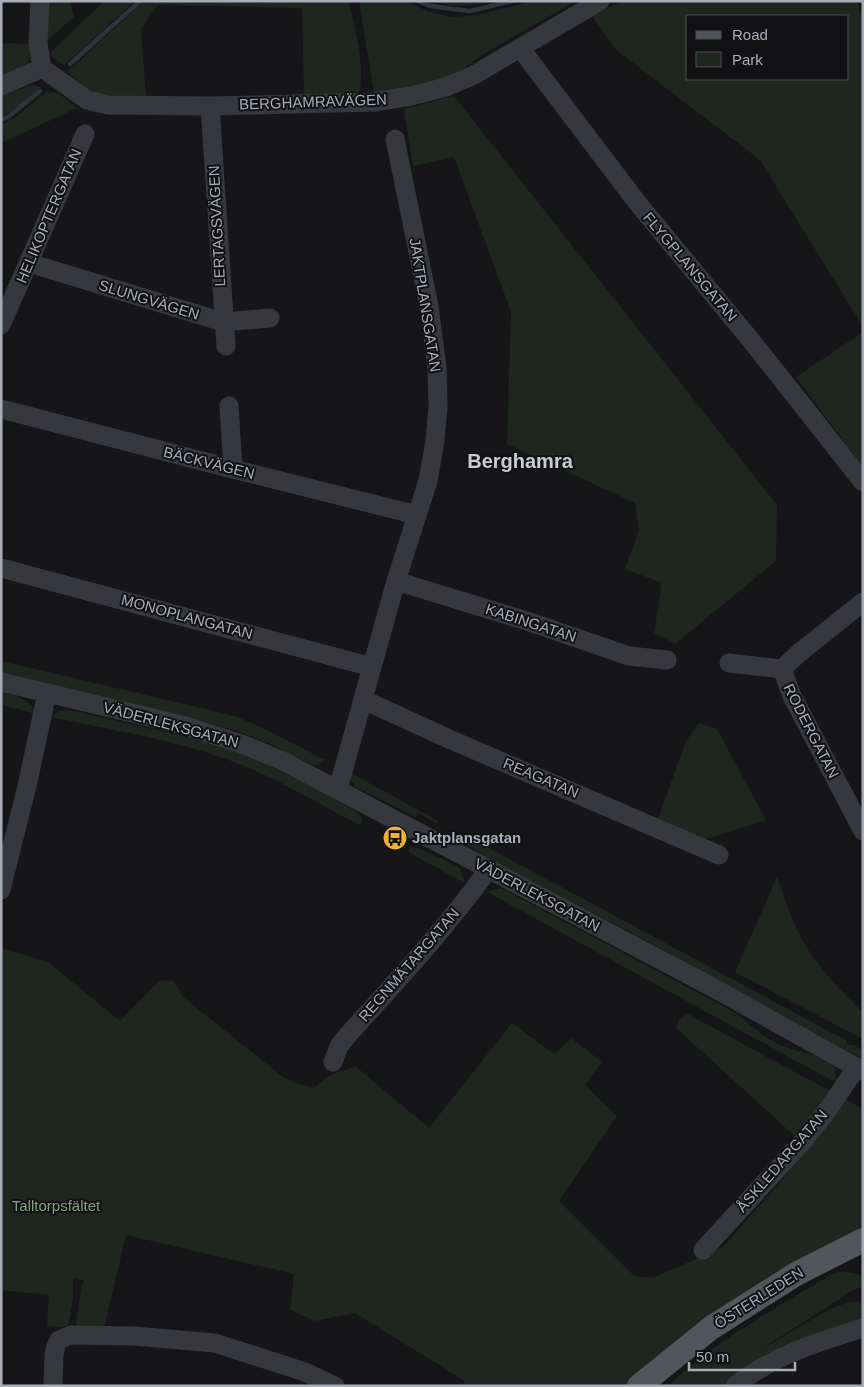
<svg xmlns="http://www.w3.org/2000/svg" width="864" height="1387" viewBox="0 0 864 1387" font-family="Helvetica,sans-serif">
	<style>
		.green { fill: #1e261f; fill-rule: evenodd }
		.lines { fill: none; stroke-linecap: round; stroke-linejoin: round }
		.stream { stroke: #2c353c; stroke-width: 4.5 }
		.minor { stroke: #37383d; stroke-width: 19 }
		.major { stroke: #53555c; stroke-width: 24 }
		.labels { text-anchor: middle; stroke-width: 4; stroke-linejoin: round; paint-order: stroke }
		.street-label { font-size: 15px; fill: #a8adb8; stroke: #111113 }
		.poi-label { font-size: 15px; font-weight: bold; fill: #a8adb8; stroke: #111113; text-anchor: start }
		.park-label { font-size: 15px; fill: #7fa381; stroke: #111113 }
		.district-label { font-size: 20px; font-weight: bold; fill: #c9ccd4; stroke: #111113 }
	</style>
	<rect width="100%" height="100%" fill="#161618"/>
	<path class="green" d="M 48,1 L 70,1 L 74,17 L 48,40 L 45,34 Z
		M 104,1 L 135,1 L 64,65 L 56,60 L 51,55 L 52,51 Z
		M 144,1 L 349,1 C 354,26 366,68 359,92 L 331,96 L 304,95 L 302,8 L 158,5 L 141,29 L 146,97 L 120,97 L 93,94 L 67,72 Z
		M 359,1 L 406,1 L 427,11 L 451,17 L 478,15 L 532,1 L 576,1 L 485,53 L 455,75 L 422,87 L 374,93 Z
		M 433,1 L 494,1 C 472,6 454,9 433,1 Z
		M 623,1 L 857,1 L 863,23 L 863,327 L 760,160 L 615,49 L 592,16 ZM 688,16 L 848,16 L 848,79 L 688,79 Z
		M 1,43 L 32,44 C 30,70 24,68 1,77 Z
		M 31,85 L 41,87 L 19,106 L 1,118 L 1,96 Z
		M 47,91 L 58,93 L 77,108 L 1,143 L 1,124 L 15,118 Z
		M 454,96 L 777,505 L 776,561 L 675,644 L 654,633 L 662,583 L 625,569 L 639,530 L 635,503 L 507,444 L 511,312 L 454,157 L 413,166 L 404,109 Z
		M 863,332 L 863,467 L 796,377 Z
		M 1,661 L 235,716 L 263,728 L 325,760 L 318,765 L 312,765 L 275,746 L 238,731 L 190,718 L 1,674 Z
		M 1,692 C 16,696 28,697 35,712 L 33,713 L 1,705 Z
		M 69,710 L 187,737 L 222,746 L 254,758 L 301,781 L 332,797 L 358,813 L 362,818 L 362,822 L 359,825 C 321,805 284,782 244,766 C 184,741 115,731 52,717 L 59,711 Z
		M 699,723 L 717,729 L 766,820 L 704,840 L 657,821 L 686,741 Z
		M 351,773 L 438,821 L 437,823 L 418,813 L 415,816 L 355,787 L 351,779 Z
		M 466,840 L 474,840 L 847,1041 L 847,1043 L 844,1049 L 643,939 L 494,862 L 466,845 L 463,841 Z
		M 410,846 L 420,849 L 459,867 L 465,883 L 459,880 L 408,852 Z
		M 777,877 C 786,902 794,929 809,951 C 825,974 843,994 863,1012 L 863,1039 L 735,972 Z
		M 501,888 L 712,1000 C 722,1006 733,1011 742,1018 C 755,1029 767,1040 783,1046 C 799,1052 817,1054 830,1064 C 836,1068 836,1075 836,1081 L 831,1080 L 487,892 L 491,890 Z
		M 1,948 L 48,962 L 120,1021 L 160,980 L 174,981 L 183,997 L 283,1077 L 295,1083 L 314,1088 L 328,1076 L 355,1066 L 429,1128 L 512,1023 L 554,1054 L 571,1038 L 602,1062 L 585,1085 L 617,1116 L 559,1201 L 634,1276 L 653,1278 L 723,1247 L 809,1149 L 676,1028 L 679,1019 L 688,1014 L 863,1109 L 863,1226 L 818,1253 L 683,1342 L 627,1386 L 462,1386 L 465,1381 L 355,1313 L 315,1321 L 290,1310 L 294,1274 L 126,1235 L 104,1328 L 77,1327 L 76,1325 L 81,1288 L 84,1281 L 73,1278 C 74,1294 72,1309 68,1325 L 64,1327 L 47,1326 L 49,1295 L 1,1290 Z
		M 847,1045 L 853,1045 L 863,1050 L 863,1058 L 844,1050 Z
		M 837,1272 C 846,1272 855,1272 863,1277 L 863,1286 L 850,1292 L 763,1348 C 786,1338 839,1296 861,1302 L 863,1304 L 863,1321 L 739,1374 L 726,1386 L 668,1386 C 714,1342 771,1311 825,1278 Z"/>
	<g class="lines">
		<path class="stream" d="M 418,1 L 430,6 L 470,11 L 512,1
			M 70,64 L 140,1
			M 1,120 L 8,117 L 40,91"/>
		<path class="minor" d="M 40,1 L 38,43 L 42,68
			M 521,49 L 636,201 L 754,344 L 863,482
			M 42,68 L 87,100 L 108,105 L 210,106 L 374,102 L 411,96 L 446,87 L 474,75 L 600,1
			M 1,86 L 42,68
			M 210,106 L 226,346
			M 29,263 L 223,322 L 270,318
			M 1,325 L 85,134
			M 229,406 L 233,469
			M 1,409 L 233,469 L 417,515
			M 1,568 L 372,667
			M 396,581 L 527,621 L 629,656 L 667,660
			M 729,663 L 782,669
			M 782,669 L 792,696 L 863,831
			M 782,669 L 799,653 L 863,602
			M 1,682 L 186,726 L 242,744 L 283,761 L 712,987 L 863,1071
			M 364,700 L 449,739 L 719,855
			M 338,789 L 396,581 L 428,481 L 435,441 L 438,406 L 437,368 L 429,306 L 395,139
			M 1,890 L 27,786 L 47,693
			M 333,1062 L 339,1046 L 347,1036 C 396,982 446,928 488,870
			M 703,1250 L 805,1139 L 827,1111 L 856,1068
			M 53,1386 L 54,1354 L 56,1346 L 59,1340 L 71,1335 L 134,1336 L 215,1343 L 305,1372 L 335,1386
			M 735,1386 C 772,1356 818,1342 863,1328"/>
		<path class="major" d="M 639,1386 L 711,1328 L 796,1274 L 863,1240"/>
	</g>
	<defs>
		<symbol id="bus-disc" viewBox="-11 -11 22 22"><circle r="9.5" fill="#f2b134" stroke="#111113"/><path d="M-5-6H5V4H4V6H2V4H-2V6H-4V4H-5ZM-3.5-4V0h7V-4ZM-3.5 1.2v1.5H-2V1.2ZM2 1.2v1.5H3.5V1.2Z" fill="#111"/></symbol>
	</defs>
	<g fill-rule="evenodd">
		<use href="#bus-disc" x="381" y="824" width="28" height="28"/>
	</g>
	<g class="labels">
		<g class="street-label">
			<text transform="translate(313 102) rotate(-2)" y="5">BERGHAMRAVÄGEN</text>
			<text transform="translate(49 216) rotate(-67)" y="5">HELIKOPTERGATAN</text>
			<text transform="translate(217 226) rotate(-93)" y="5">LERTAGSVÄGEN</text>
			<text transform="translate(690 267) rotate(50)" y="5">FLYGPLANSGATAN</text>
			<text transform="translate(149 300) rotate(17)" y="5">SLUNGVÄGEN</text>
			<text transform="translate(425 305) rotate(81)" y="5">JAKTPLANSGATAN</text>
			<text transform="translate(209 463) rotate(14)" y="5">BÄCKVÄGEN</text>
			<text transform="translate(187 617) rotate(15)" y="5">MONOPLANGATAN</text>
			<text transform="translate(531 623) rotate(18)" y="5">KABINGATAN</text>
			<text transform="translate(171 725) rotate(15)" y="5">VÄDERLEKSGATAN</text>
			<text transform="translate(811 731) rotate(63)" y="5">RODERGATAN</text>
			<text transform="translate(541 778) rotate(23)" y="5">REAGATAN</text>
			<text transform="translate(537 895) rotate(28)" y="5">VÄDERLEKSGATAN</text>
			<text transform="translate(409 965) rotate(-49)" y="5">REGNMÄTARGATAN</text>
			<text transform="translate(782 1161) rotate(-49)" y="5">ÅSKLEDARGATAN</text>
			<text transform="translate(759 1298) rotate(-32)" y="5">ÖSTERLEDEN</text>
		</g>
		<g class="poi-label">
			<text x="412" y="843">Jaktplansgatan</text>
		</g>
		<g class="park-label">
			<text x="56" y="1211">Talltorpsfältet</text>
		</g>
		<g class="district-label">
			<text x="520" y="468">Berghamra</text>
		</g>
	</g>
	<rect width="864" height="1387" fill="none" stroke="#a8adb8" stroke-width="5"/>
	<rect x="686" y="15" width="162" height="65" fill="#111113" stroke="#4d4f55"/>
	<rect x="696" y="31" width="25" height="8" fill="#53555c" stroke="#4d4f55"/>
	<text x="732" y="40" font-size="15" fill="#a8adb8">Road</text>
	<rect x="696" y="52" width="25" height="15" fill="#1e261f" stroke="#4d4f55"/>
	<text x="732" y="65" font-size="15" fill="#a8adb8">Park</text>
	<path d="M689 1362v8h106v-8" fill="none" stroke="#a8adb8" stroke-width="2.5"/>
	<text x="696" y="1362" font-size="15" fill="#a8adb8" stroke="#111113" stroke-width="4" paint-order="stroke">50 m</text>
</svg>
